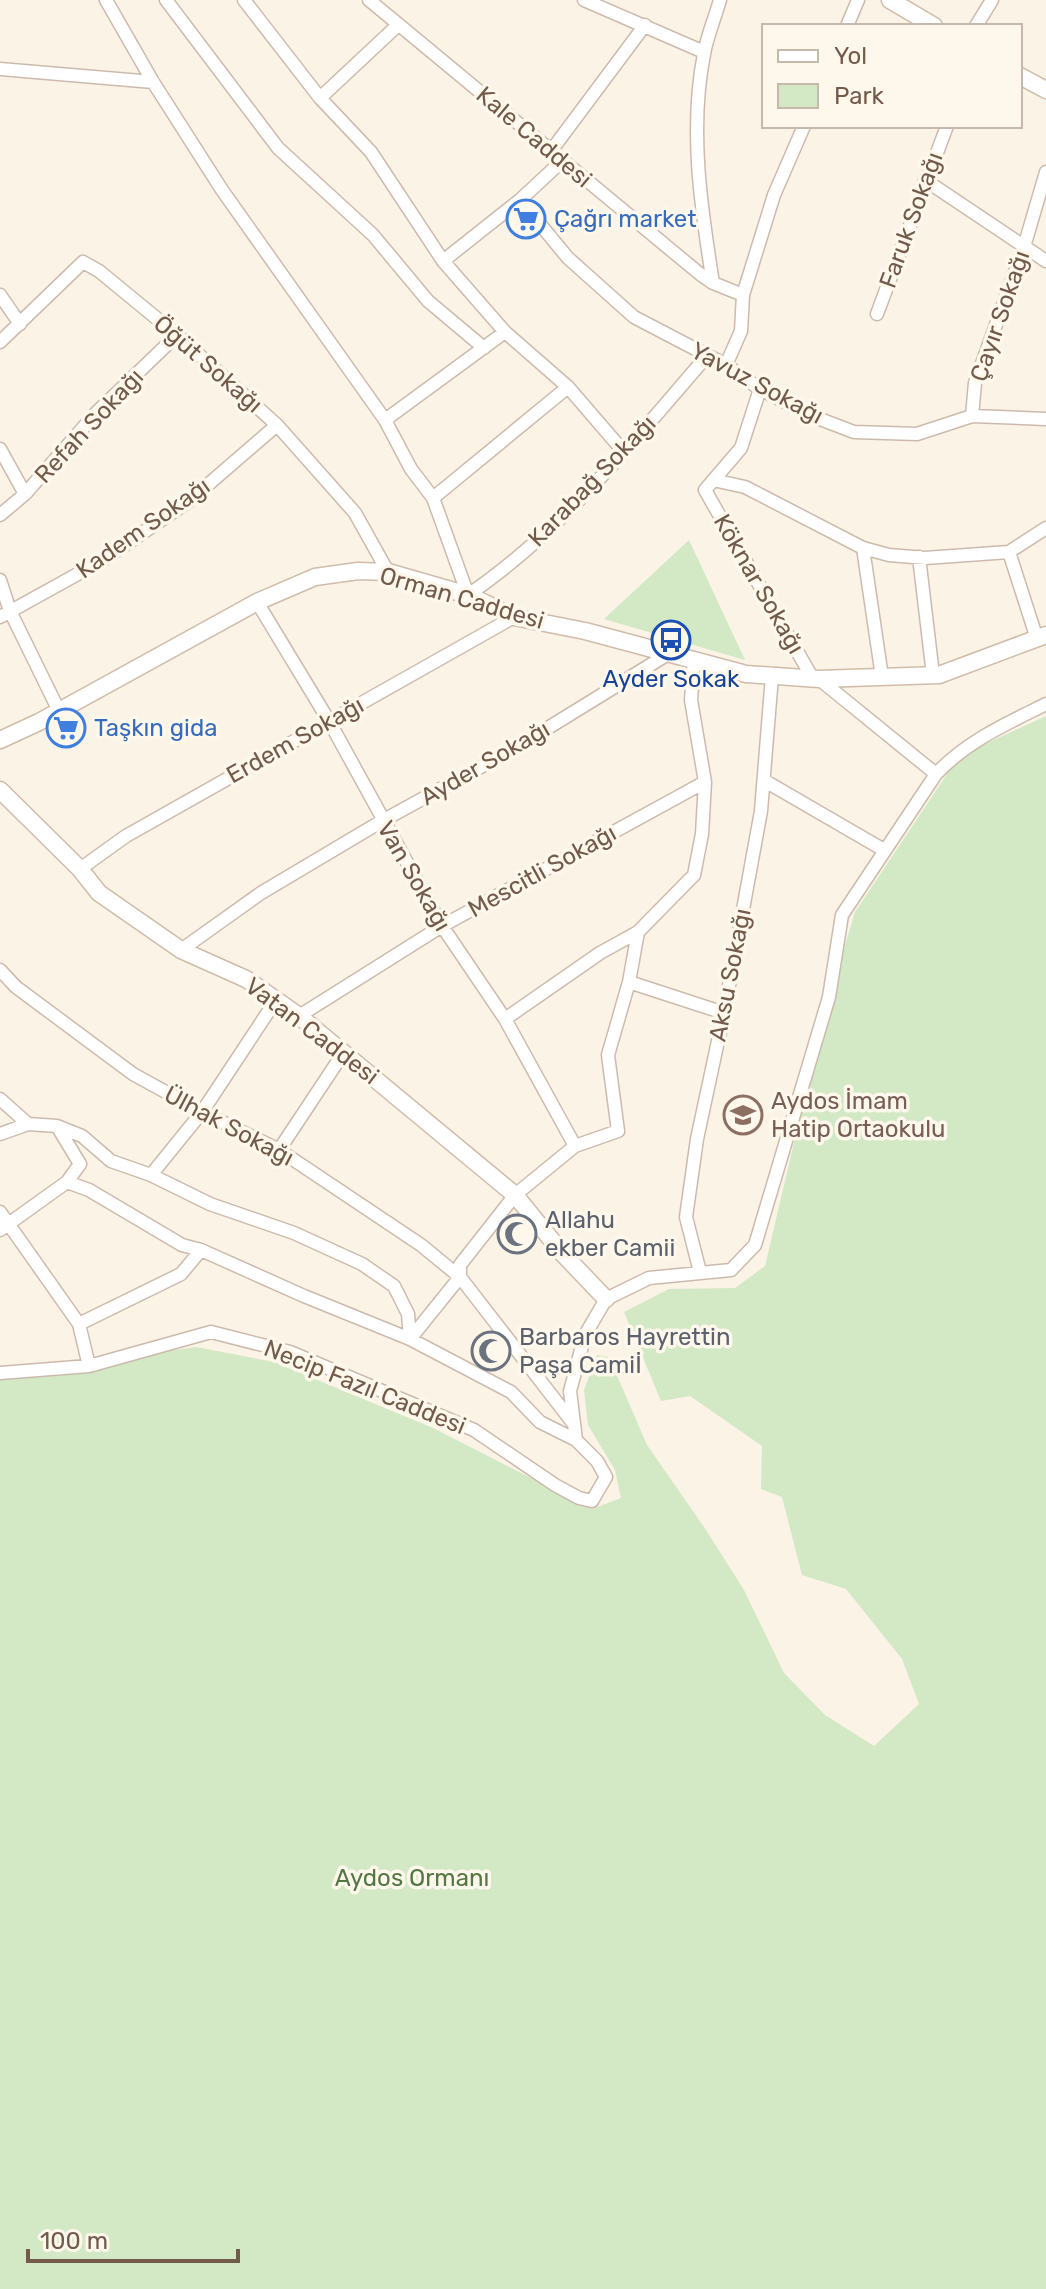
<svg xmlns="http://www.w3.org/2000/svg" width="1046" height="2289" viewBox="0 0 1046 2289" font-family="Rubik,sans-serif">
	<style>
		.green { fill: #d3e8c5 }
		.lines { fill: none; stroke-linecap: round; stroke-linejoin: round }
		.street-casing { stroke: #ccbbad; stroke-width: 15 }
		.secondary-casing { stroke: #cfbcaa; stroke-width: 19 }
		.street { stroke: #fff; stroke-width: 12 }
		.secondary { stroke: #fff; stroke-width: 16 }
		.labels { text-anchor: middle; stroke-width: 7; stroke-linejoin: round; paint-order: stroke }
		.street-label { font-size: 24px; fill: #735b4c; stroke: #fef7ec }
		.shop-label { font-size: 24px; fill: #366cbe; stroke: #fef7ec; text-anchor: start }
		.transit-label { font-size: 24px; fill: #164399; stroke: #fef7ec }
		.education-label { font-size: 24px; fill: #785e54; stroke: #fef7ec; text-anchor: start }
		.worship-label { font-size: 24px; fill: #5b616d; stroke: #fef7ec; text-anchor: start }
		.park-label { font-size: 24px; fill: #537844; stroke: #fef7ec }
	</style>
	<rect width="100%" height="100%" fill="#fbf3e6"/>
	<path class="green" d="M 689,540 L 745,660 L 604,619 Z
		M 1046,716 L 1046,2289 L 0,2289 L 0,1375 L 196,1347 L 274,1362 L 433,1428 L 592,1509 L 621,1498 L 615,1470 L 588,1425 L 584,1390 L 597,1355 L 609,1357 L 647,1445 L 704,1527 L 744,1590 L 784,1673 L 825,1715 L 874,1746 L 919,1704 L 902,1659 L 846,1589 L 802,1575 L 782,1497 L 761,1489 L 762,1446 L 690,1396 L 661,1401 L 624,1312 L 669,1289 L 735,1288 L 765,1266 L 824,1015 L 855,912 L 959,756 Z"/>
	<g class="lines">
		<defs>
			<path id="street" d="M 106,0 L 153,82 L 222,190 L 385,420 L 411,469 L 433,498 L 468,595 C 562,531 633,441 707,356
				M 166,0 L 278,148 L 373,235 L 428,301 L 484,348
				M 244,0 L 320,98 L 371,152 L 443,261 L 505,332 L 568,387 L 624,452
				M 369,0 L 700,274 L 713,283 L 743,295
				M 584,0 L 704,52
				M 847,26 L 858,0
				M 976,26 L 992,0
				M 0,69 L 153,82
				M 320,98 L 398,25
				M 551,151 L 645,25
				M 925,180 L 1046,261
				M 520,200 L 568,258 L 634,317 L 726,365 L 760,389 L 812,416 L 854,432 L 917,434 L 972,416 L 1046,419
				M 443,261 L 520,200 L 562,161
				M 713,283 C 701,208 689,129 704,54 C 707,36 715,18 720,0
				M 0,295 L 20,324
				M 877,314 L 947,126
				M 0,342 L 83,262 L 99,271 L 177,335 L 277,425 L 355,513 L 388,572
				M 726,365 L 741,331 L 743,295 L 774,195 L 804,126
				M 760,389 L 741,448 L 705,490 L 813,679
				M 972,416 L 975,383 L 1024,247 L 1046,172
				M 385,420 L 505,332
				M 0,449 L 25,494
				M 713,480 L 745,487 L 863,548 L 889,555 L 925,558 L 1009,552 L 1046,528
				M 433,498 L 568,387
				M 0,515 L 25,494 L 96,413 L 177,335
				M 863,548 L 882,677
				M 1009,552 L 1037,639
				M 919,557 L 933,675
				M 0,580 L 10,611 L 59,711
				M 257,602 L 329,721 L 442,926 L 505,1019 L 575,1146
				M 0,617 L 103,560 L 189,501 L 277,425
				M 819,679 L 936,774
				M 765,781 L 884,850
				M 80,869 L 126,836 L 514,617
				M 181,950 L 261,893 L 382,821 L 517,747 L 668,654
				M 0,970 L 16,987 L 133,1074 L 202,1112 L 279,1150 L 421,1245 L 460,1277 L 410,1339
				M 629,982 L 724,1013
				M 299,1016 L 442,926 L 705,782
				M 505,1019 L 600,953 L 638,932
				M 0,1099 L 28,1124
				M 57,1126 L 82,1136 L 111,1161 L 151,1175 L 210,1204 L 294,1233 L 362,1264 L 394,1286 L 408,1314 L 410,1339
				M 0,1134 L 28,1124 L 57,1126 L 80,1164 L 67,1182 L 89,1190 L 182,1245 L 201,1250 L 304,1296 L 410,1339 L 511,1392 L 540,1422 L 576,1440 L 597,1461 L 606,1477 L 592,1501 L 579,1498 L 555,1485 L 474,1430 L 290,1352 L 211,1332 L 89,1366 L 0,1373
				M 279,1150 L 344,1052
				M 151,1175 L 202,1112 L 276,1000
				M 0,1212 L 79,1324 L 89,1366
				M 0,1230 L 67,1182
				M 700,1272 L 686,1217 L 697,1139 L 724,1013 L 761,811 L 772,676
				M 79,1324 L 181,1274 L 201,1250
				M 573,1423 L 460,1277 L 460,1265 L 515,1195 L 575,1146 L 618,1131 L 608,1055 L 629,982 L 638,932 L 694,875 L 702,834 L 705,782 L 691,700 L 694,660
				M 576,1440 L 570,1391 L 585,1335 L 606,1299 L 649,1278 L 731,1270 L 755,1245 L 829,997 L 842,915 L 936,774 C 967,741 1006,724 1046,704"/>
			<path id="secondary" d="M 890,0 L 934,26
				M 1020,76 L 1046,90
				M 0,740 L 39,722 L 257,602 L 315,577 L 358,571 L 388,572 L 468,595 L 514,617 L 585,631 L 746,674 L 819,679 L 939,675 L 1046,635
				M 0,790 L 80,869 L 99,893 L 181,950 L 246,979 L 299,1016 L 515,1195 L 563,1254 L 606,1299"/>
		</defs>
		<use href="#street" class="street-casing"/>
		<use href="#secondary" class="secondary-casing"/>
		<use href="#street" class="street"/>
		<use href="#secondary" class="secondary"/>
	</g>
	<defs>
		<symbol id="supermarket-ring" viewBox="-11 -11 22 22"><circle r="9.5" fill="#fef7ec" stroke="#3f7fe0" stroke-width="1.5"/><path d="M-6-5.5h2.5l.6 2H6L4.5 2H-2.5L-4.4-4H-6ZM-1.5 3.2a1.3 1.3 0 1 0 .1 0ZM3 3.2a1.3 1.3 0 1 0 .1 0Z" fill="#3f7fe0"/></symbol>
		<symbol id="bus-ring" viewBox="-11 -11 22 22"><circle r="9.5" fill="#fef7ec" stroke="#1a4fb4" stroke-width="1.5"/><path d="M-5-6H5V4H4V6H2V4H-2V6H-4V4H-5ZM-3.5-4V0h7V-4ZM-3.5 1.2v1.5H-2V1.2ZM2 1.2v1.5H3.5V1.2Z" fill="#1a4fb4"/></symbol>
		<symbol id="school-ring" viewBox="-11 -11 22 22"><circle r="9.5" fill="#fef7ec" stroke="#8d6e63" stroke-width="1.5"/><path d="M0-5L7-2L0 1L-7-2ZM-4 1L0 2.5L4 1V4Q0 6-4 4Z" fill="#8d6e63"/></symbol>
		<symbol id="mosque-ring" viewBox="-11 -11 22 22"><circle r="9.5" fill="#fef7ec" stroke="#6b7280" stroke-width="1.5"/><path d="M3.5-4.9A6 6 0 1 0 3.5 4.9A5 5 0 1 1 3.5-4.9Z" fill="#6b7280"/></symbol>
	</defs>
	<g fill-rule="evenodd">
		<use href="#supermarket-ring" x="504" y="197" width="44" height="44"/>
		<use href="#bus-ring" x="649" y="618" width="44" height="44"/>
		<use href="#supermarket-ring" x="44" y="706" width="44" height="44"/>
		<use href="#school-ring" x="721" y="1093" width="44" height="44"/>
		<use href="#mosque-ring" x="495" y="1212" width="44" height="44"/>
		<use href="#mosque-ring" x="469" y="1329" width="44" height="44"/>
	</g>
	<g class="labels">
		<g class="street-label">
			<text transform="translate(534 137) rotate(40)" y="8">Kale Caddesi</text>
			<text transform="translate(911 220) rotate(-70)" y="8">Faruk Sokağı</text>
			<text transform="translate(1000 316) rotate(-71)" y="8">Çayır Sokağı</text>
			<text transform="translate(208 364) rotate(41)" y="8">Öğüt Sokağı</text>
			<text transform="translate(757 383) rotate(28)" y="8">Yavuz Sokağı</text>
			<text transform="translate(89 426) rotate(-47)" y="8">Refah Sokağı</text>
			<text transform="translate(592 481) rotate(-46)" y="8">Karabağ Sokağı</text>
			<text transform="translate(143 528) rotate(-35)" y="8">Kadem Sokağı</text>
			<text transform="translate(759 584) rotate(60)" y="8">Köknar Sokağı</text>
			<text transform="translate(462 598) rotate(16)" y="8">Orman Caddesi</text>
			<text transform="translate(295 740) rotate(-29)" y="8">Erdem Sokağı</text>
			<text transform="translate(485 763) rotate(-30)" y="8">Ayder Sokağı</text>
			<text transform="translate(542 871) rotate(-29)" y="8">Mescitli Sokağı</text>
			<text transform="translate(414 876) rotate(60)" y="8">Van Sokağı</text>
			<text transform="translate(730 975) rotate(-79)" y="8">Aksu Sokağı</text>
			<text transform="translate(312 1031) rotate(37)" y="8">Vatan Caddesi</text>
			<text transform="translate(229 1126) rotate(28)" y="8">Ülhak Sokağı</text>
			<text transform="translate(365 1387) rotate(22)" y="8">Necip Fazıl Caddesi</text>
		</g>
		<g class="shop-label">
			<text x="554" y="227">Çağrı market</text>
			<text x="94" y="736">Taşkın gida</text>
		</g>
		<g class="transit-label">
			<text x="671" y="687">Ayder Sokak</text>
		</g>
		<g class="education-label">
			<text x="771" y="1109">Aydos İmam<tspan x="771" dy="28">Hatip Ortaokulu</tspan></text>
		</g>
		<g class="worship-label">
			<text x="545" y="1228">Allahu<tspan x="545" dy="28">ekber Camii</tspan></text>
			<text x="519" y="1345">Barbaros Hayrettin<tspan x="519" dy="28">Paşa Camiİ</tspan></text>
		</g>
		<g class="park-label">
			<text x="412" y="1886">Aydos Ormanı</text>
		</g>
	</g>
	<rect x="762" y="24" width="260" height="104" fill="#fef7ec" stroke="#c6b9ac" stroke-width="2"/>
	<rect x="778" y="50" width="40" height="12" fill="#ffffff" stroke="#c6b9ac" stroke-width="2"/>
	<text x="834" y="64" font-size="24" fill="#735b4c">Yol</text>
	<rect x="778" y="84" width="40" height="24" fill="#d3e8c5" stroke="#c6b9ac" stroke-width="2"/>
	<text x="834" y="104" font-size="24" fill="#735b4c">Park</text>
	<path d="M28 2249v12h210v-12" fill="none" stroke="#735b4c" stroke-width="4"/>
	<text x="40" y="2249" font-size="24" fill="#735b4c" stroke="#fef7ec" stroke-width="6" paint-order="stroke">100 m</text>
</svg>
